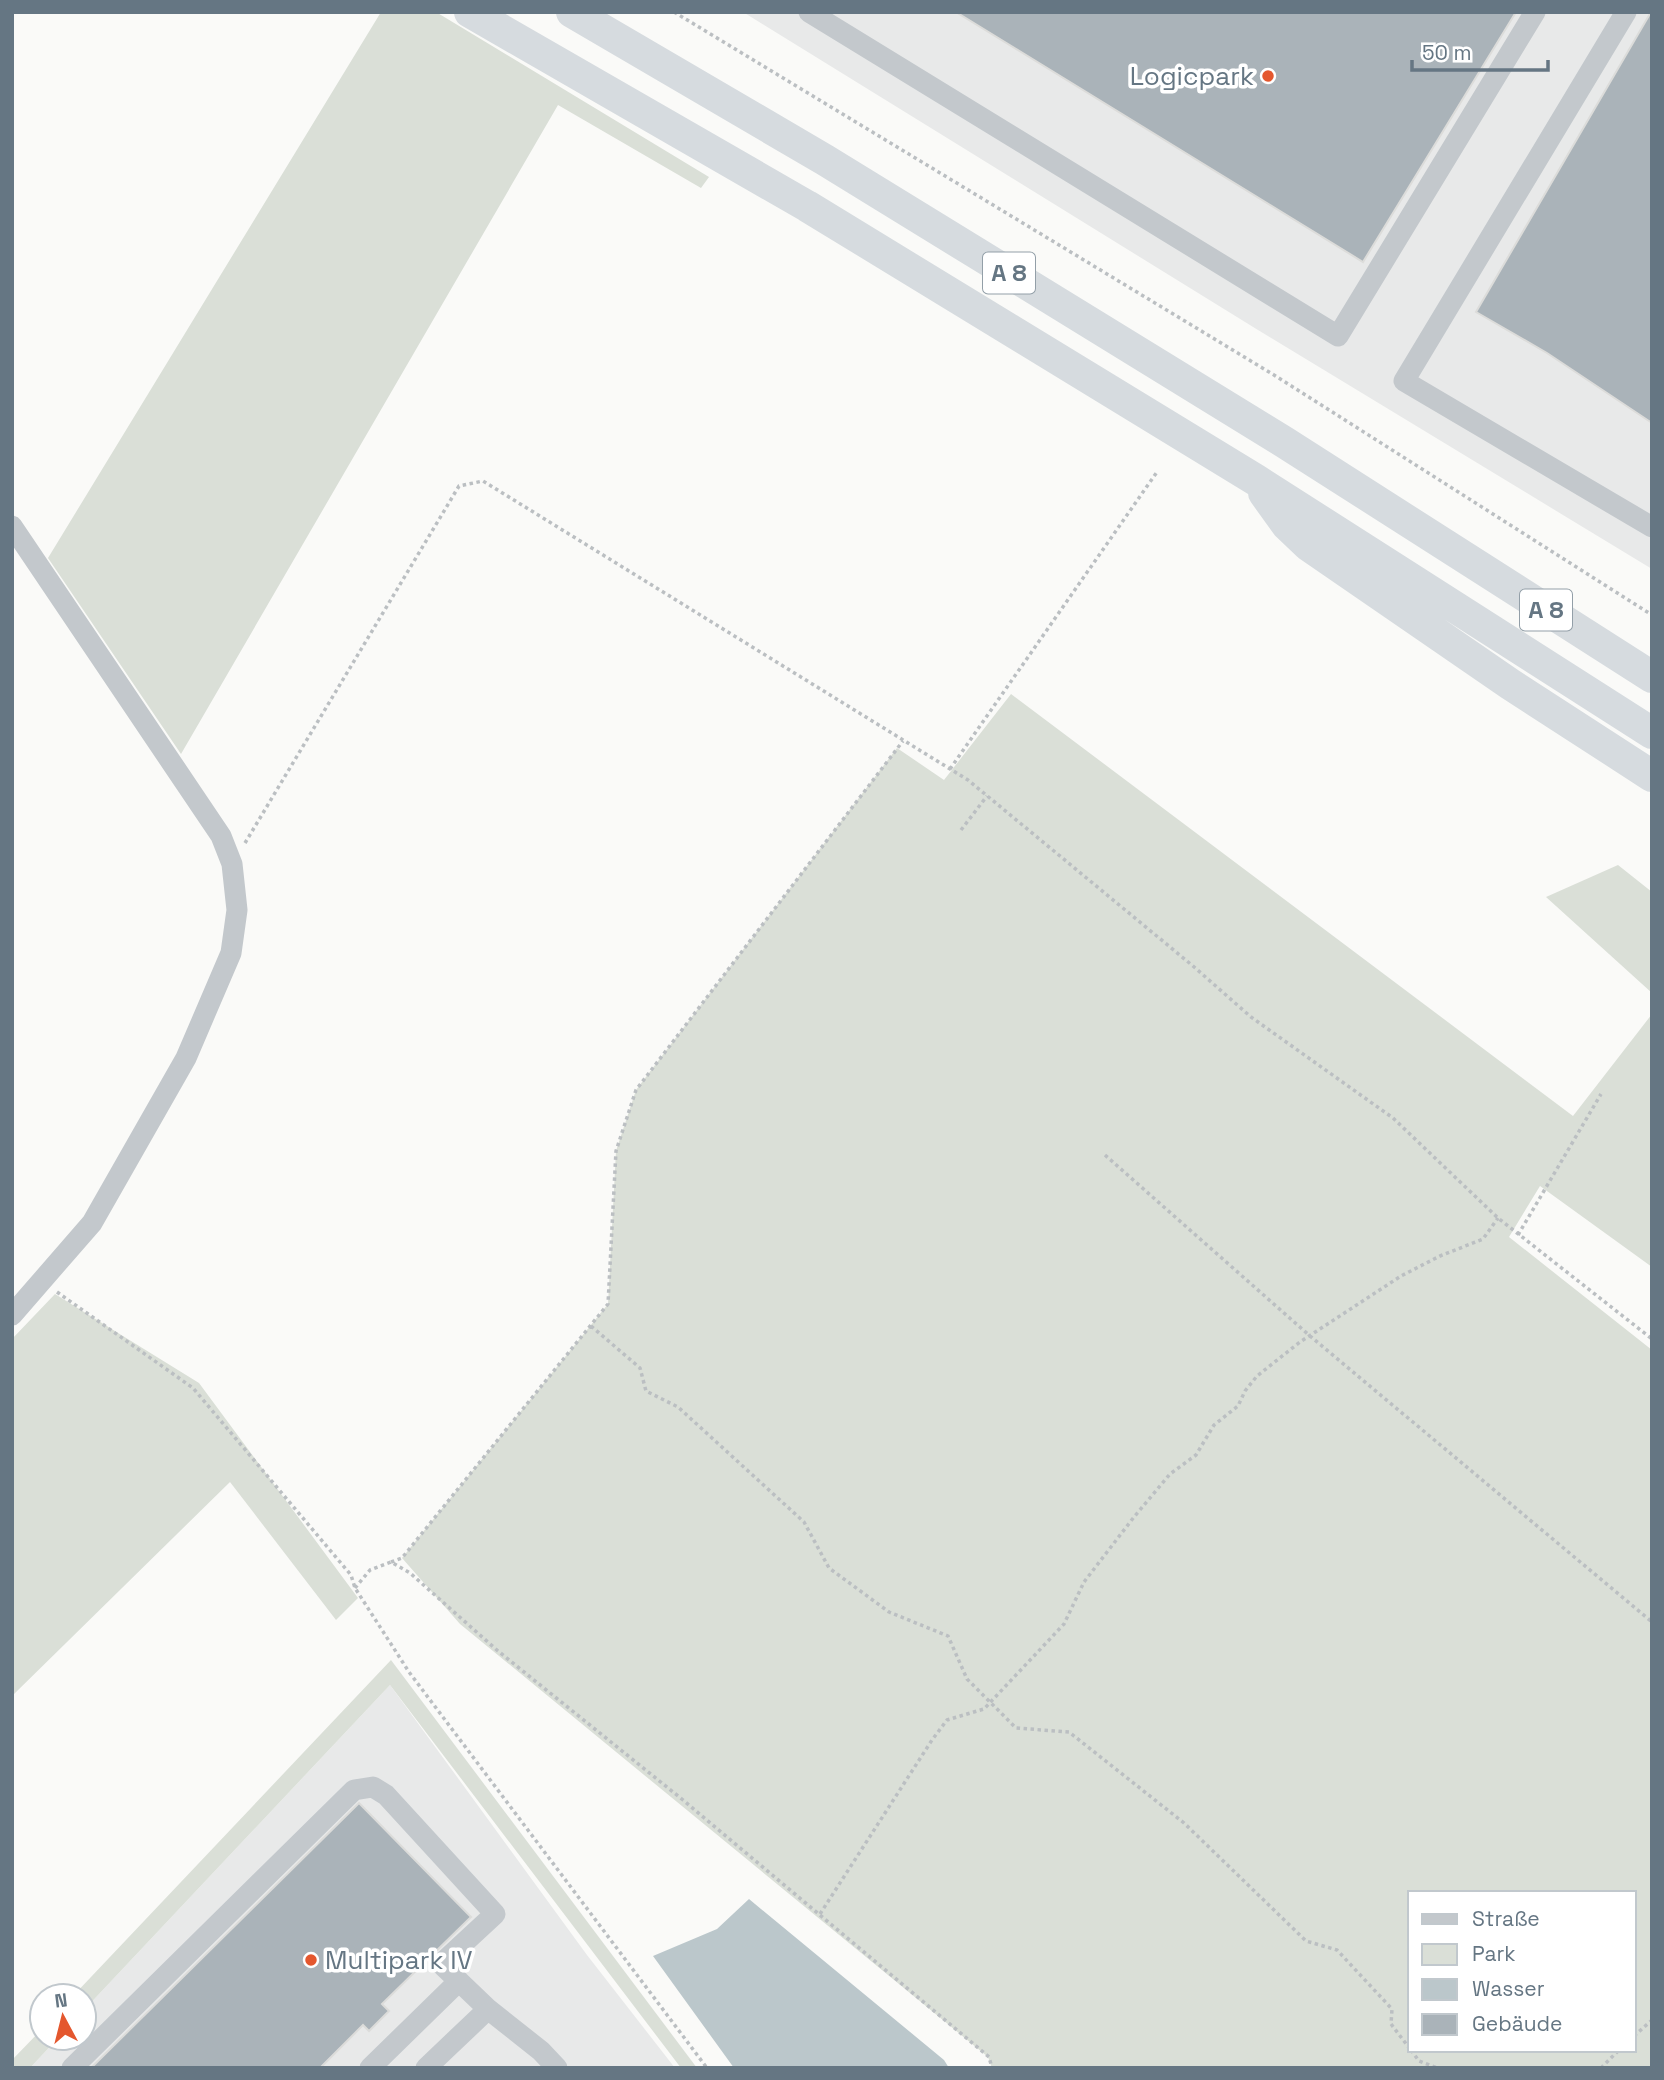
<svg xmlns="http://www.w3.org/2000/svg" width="1664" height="2080" viewBox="0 0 1664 2080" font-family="'Space Grotesk',sans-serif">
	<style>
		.built { fill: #e8e9e9 }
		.green { fill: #dadfd7; fill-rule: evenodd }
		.water { fill: #bbc7cb }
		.building { fill: #aab3b9; stroke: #dcdcda; stroke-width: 2 }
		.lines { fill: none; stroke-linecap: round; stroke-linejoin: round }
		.path { stroke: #bbbfc2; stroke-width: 3.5; stroke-dasharray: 3.5 3.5; stroke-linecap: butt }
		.minor { stroke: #c3c8cc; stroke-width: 21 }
		.highway { stroke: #d6dbdf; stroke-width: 32 }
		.poi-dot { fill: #e4572e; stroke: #fff; stroke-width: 2.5 }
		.labels { text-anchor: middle; stroke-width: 7; stroke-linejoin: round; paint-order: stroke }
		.shield { fill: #fff; stroke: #939fa8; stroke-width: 2 }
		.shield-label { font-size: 24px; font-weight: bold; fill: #657683 }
		.poi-label { font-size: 26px; fill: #657683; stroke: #fff; text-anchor: end }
	</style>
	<rect width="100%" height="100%" fill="#fafaf8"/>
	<path class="built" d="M 743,12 L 1652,12 L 1652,569 L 1258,330 Z
		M 390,1685 L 587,1955 L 675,2068 L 30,2068 L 58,2038 L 84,2038 L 84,2010 Z"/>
	<path class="green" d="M 381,12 L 436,12 L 709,177 L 701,188 L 558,105 L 181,754 L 48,558 Z
		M 1011,694 L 1573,1116 L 1652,1014 L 1652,1267 L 1540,1186 L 1509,1237 L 1652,1350 L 1652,2068 L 992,2068 L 988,2057 L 460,1624 L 402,1558 L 608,1304 L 616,1151 L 636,1090 L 897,748 L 944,780 ZM 1410,1893 L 1634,1893 L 1634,2050 L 1410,2050 Z
		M 1618,865 L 1652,892 L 1652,993 L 1546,897 Z
		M 55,1294 L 199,1383 L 358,1598 L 336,1620 L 230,1482 L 12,1696 L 12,1339 Z
		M 391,1660 L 697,2068 L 681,2068 L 390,1685 L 84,2010 L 84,1996 L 73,1996 Z
		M 42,2029 L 42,2038 L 58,2038 L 30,2068 L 12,2068 L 12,2060 Z"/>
	<path class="water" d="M 749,1899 L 944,2060 L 949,2068 L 734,2068 L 653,1956 L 717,1929 Z"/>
	<path class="building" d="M 956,12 L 1516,12 L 1363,262 Z
		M 1651,12 L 1652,12 L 1652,423 L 1547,353 L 1476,312 Z
		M 359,1803 L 471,1917 L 382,2004 L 389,2011 L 369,2031 L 363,2025 L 320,2068 L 91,2068 Z"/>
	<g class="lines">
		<path class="path" d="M 674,12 L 1274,375 L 1652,615
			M 950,769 L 1157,472
			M 961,830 L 987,796
			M 245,843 L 459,486 L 483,481 L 968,780 L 1193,966 L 1251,1017 L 1393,1118 L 1498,1218 L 1652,1339
			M 1105,1155 L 1310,1336 L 1652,1622
			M 1518,1235 L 1601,1094
			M 57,1292 L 193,1388 L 351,1575 L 355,1588 L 409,1672 L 707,2068
			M 591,1326 L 640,1368 L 646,1391 L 678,1407 L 804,1522 L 829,1568 L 889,1612 L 948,1636 L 967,1679 L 1016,1728 L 1069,1732 L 1184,1823 L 1306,1941 L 1337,1950 L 1392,2009 L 1391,2024 L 1410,2049
			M 391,1562 L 402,1558 L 608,1304 L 616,1151 L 636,1090 L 903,741
			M 355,1588 L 370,1570 L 391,1562 L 410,1573 L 498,1651 L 683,1800 L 989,2057 L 992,2068
			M 820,1914 L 932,1740 L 947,1720 L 984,1709 L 1064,1624 L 1084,1582 L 1134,1517 L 1170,1474 L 1196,1455 L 1214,1425 L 1238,1406 L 1245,1391 L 1257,1376 L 1300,1342 L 1401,1276 L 1440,1256 L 1483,1239 L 1498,1218
			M 1634,2036 L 1652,2020
			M 1411,2050 L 1419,2061 L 1437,2068
			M 1601,2068 L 1619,2050"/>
		<path class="minor" d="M 809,12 L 1338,336 L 1535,12
			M 1626,12 L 1404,381 L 1652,527
			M 12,526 L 221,836 L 232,864 L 237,910 L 231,953 L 186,1058 L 92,1223 L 12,1315
			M 72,2068 L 354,1790 L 373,1787 L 386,1795 L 495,1914 L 441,1964 L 488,2009
			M 370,2068 L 459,1981
			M 426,2068 L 488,2009 L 541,2051 L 557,2068"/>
		<path class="highway" d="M 470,12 L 807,206 L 1256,480 L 1652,733
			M 572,12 L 825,160 L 1284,442 L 1652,677
			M 1264,493 L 1287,525 L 1308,545 L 1510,684 L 1652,776"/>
	</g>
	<g class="poi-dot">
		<circle cx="1268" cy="76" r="7"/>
		<circle cx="311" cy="1960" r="7"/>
	</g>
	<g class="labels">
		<g class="shield">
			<rect x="983" y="252.5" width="52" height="41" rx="5"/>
			<rect x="1520" y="589.5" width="52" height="41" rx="5"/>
		</g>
		<g class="shield-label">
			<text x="1009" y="281">A 8</text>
			<text x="1546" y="618">A 8</text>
		</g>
		<g class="poi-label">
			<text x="1254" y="85">Logicpark</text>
			<text x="325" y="1969" text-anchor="start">Multipark IV</text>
		</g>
	</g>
	<rect width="1664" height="2080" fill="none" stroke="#657683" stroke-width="28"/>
	<rect x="1408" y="1891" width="228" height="161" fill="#ffffff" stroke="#c1c8cd" stroke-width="2"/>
	<rect x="1422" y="1914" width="35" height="10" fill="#c3c8cc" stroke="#c1c8cd" stroke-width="2"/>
	<text x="1472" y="1926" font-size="21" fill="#657683">Straße</text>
	<rect x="1422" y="1944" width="35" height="21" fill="#dadfd7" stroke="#c1c8cd" stroke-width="2"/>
	<text x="1472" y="1961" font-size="21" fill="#657683">Park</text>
	<rect x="1422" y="1979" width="35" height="21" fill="#bbc7cb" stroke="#c1c8cd" stroke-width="2"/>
	<text x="1472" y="1996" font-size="21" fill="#657683">Wasser</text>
	<rect x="1422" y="2014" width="35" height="21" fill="#aab3b9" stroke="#c1c8cd" stroke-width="2"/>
	<text x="1472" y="2031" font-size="21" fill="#657683">Gebäude</text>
	<g transform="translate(63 2017) rotate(353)"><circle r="33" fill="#ffffff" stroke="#c1c8cd" stroke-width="2"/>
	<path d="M0-5L12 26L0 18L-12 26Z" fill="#e4572e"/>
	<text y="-10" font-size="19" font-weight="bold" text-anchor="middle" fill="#657683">N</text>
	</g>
	<path d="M1412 60v10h136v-10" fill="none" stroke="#657683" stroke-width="3.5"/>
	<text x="1422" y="60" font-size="21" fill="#657683" stroke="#ffffff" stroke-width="5" paint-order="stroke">50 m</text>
</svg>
